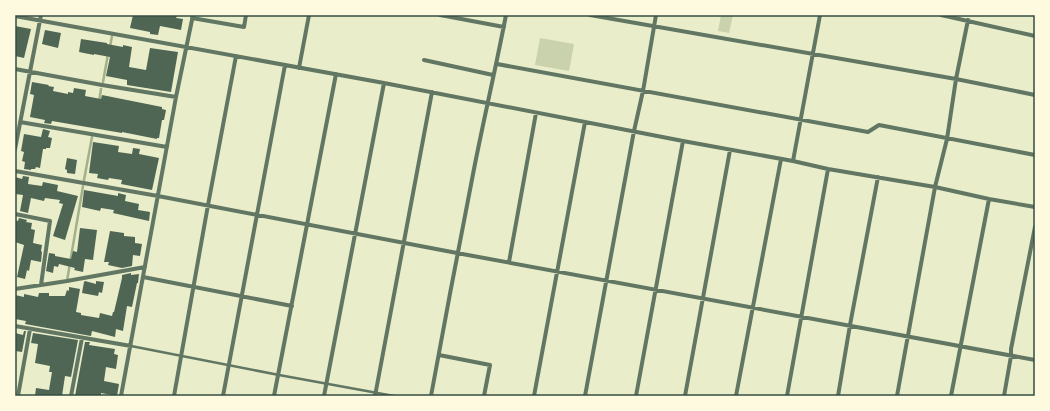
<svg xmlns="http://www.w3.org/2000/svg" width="1050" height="411" viewBox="0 0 1050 411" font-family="Roboto,sans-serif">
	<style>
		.green { fill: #cad2ad }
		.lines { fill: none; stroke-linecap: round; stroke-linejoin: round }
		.stream { stroke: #a3b18a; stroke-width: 2.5 }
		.building { fill: #4f6655 }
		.service { stroke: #617663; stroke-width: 2.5 }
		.minor { stroke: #617663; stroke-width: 4 }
		.neatline { fill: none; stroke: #344e41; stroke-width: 1.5 }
	</style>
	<rect width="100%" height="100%" fill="#e9edc9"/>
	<path class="green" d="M 721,15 L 733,15 L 729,33 L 718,31 Z
		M 540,38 L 574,44 L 569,71 L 535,65 Z"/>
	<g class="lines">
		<path class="stream" d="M 110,47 L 112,36
			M 103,82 L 108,54
			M 99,102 L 101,89
			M 84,180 L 92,137
			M 67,281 L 83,186"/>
	</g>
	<path class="building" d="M 133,15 L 170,15 L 177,16 L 176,18 L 183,19 L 181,30 L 160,26 L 158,35 L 150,34 L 150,32 L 130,28 Z
		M 15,26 L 31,29 L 24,58 L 15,56 L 15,44 L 16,38 L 15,37 Z
		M 45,30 L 61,33 L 58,48 L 42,44 Z
		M 81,39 L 107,43 L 107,44 L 123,47 L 123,45 L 132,47 L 129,67 L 146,70 L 150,48 L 178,52 L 171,92 L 127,85 L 127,80 L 106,76 L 110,57 L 94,54 L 94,55 L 79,52 Z
		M 32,82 L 49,85 L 48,86 L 54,87 L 53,91 L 68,94 L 68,92 L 73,93 L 74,88 L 86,90 L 85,96 L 101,99 L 102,95 L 162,107 L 162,109 L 166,110 L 164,120 L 162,120 L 159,138 L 157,138 L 157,139 L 122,132 L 122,133 L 52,121 L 51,124 L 44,123 L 45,120 L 30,117 L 34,95 L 30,94 Z
		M 43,129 L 50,131 L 48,137 L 52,138 L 50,148 L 46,148 L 46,149 L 43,149 L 40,168 L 36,167 L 35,169 L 31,169 L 31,170 L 24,169 L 25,162 L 22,161 L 24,152 L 21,151 L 24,134 L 41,137 Z
		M 93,142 L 119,146 L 118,152 L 132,154 L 133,148 L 140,149 L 139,154 L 159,158 L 152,190 L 121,184 L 122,180 L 109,178 L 108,180 L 97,178 L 98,174 L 89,173 Z
		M 67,158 L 77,160 L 75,174 L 67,173 L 67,170 L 65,169 Z
		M 23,176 L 29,177 L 28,184 L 42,186 L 43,182 L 58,185 L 57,191 L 78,196 L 65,240 L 53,236 L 63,204 L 59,203 L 60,200 L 45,198 L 44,201 L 31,198 L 28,213 L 20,211 L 23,195 L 15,194 L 15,177 L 22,179 Z
		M 84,190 L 118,196 L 118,193 L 126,195 L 125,201 L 139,204 L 138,210 L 150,212 L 149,221 L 113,213 L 114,210 L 101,208 L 100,211 L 82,207 Z
		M 19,218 L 27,220 L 26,222 L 32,223 L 31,229 L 35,230 L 33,243 L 42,245 L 41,251 L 42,252 L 41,262 L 31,260 L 29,271 L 27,270 L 25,279 L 17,277 L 24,245 L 15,242 L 15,220 L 18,221 Z
		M 80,228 L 97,230 L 93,260 L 85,259 L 83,272 L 74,270 L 75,268 L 59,264 L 58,267 L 54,266 L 53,273 L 46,271 L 49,253 L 55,254 L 55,256 L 71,259 L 73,251 L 77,252 Z
		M 110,231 L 124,233 L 124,236 L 135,237 L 135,243 L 142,244 L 140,256 L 133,255 L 132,266 L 122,268 L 108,265 L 109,262 L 104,262 Z
		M 131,273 L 131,275 L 139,274 L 138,283 L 137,283 L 132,307 L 127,306 L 123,331 L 116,329 L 115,337 L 92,331 L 91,336 L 25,324 L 26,321 L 15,319 L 15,295 L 24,297 L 24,294 L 38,297 L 39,293 L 49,293 L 49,296 L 65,296 L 67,290 L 69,291 L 69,287 L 80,289 L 76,312 L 81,313 L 81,315 L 99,318 L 100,313 L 112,316 L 113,312 L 114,312 L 122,278 L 122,275 Z
		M 85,281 L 96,284 L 96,281 L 104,282 L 102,293 L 99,292 L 98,296 L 82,293 L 84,282 Z
		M 24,331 L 26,331 L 22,352 L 15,351 L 15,333 L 23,335 Z
		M 33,333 L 78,340 L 71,377 L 65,376 L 62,396 L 35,396 L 36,388 L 49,390 L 52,372 L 49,372 L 50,366 L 35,363 L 38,344 L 31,343 Z
		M 85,342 L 90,342 L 89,345 L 115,349 L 114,354 L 118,355 L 116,369 L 106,367 L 104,381 L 119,384 L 117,396 L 101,393 L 101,396 L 75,396 Z"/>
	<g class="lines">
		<path class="service" d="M 131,346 L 279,375 L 394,396"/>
		<path class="minor" d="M 440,15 L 504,27
			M 590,15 L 956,79 L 1035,95
			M 941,15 L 1035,36
			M 15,16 L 384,83 L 683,141 L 793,161 L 828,169 L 935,187 L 989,199 L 1035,207
			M 192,18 L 244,27 L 246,15
			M 424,60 L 493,75
			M 497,64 L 868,132 L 879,125 L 1035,155
			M 299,68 L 309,15
			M 15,69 L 102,85 L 176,97
			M 20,122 L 167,147
			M 15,149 L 41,15
			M 793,161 L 820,15
			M 15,171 L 158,196 L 457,253 L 1035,360
			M 15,214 L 50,221 L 41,285
			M 509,262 L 536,113
			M 143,277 L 292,306
			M 15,289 L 67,281 L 145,267
			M 15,326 L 131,346
			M 439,355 L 490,365 L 484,396
			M 18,396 L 30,329
			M 71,396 L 82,338
			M 121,396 L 176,97 L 193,15
			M 174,396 L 208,205 L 236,56
			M 223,396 L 285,65
			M 274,396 L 336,74
			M 324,396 L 384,83
			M 375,396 L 432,92
			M 431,396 C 445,320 459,245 474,169 C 484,118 496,67 506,15
			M 534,396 L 585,122
			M 585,396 L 634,131 L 643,91 L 656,15
			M 636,396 L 683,141
			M 685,396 L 730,150
			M 736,396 L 781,159
			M 787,396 L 828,169
			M 838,396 L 850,325 L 878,177
			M 897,396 L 935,187 L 947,139 L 956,79 L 968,20
			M 951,396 L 989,199
			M 1004,396 L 1011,356 L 1011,349 L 1035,227"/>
	</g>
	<rect width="1050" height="411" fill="none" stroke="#fefae0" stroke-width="32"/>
	<rect x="16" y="16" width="1018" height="379" class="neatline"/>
</svg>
